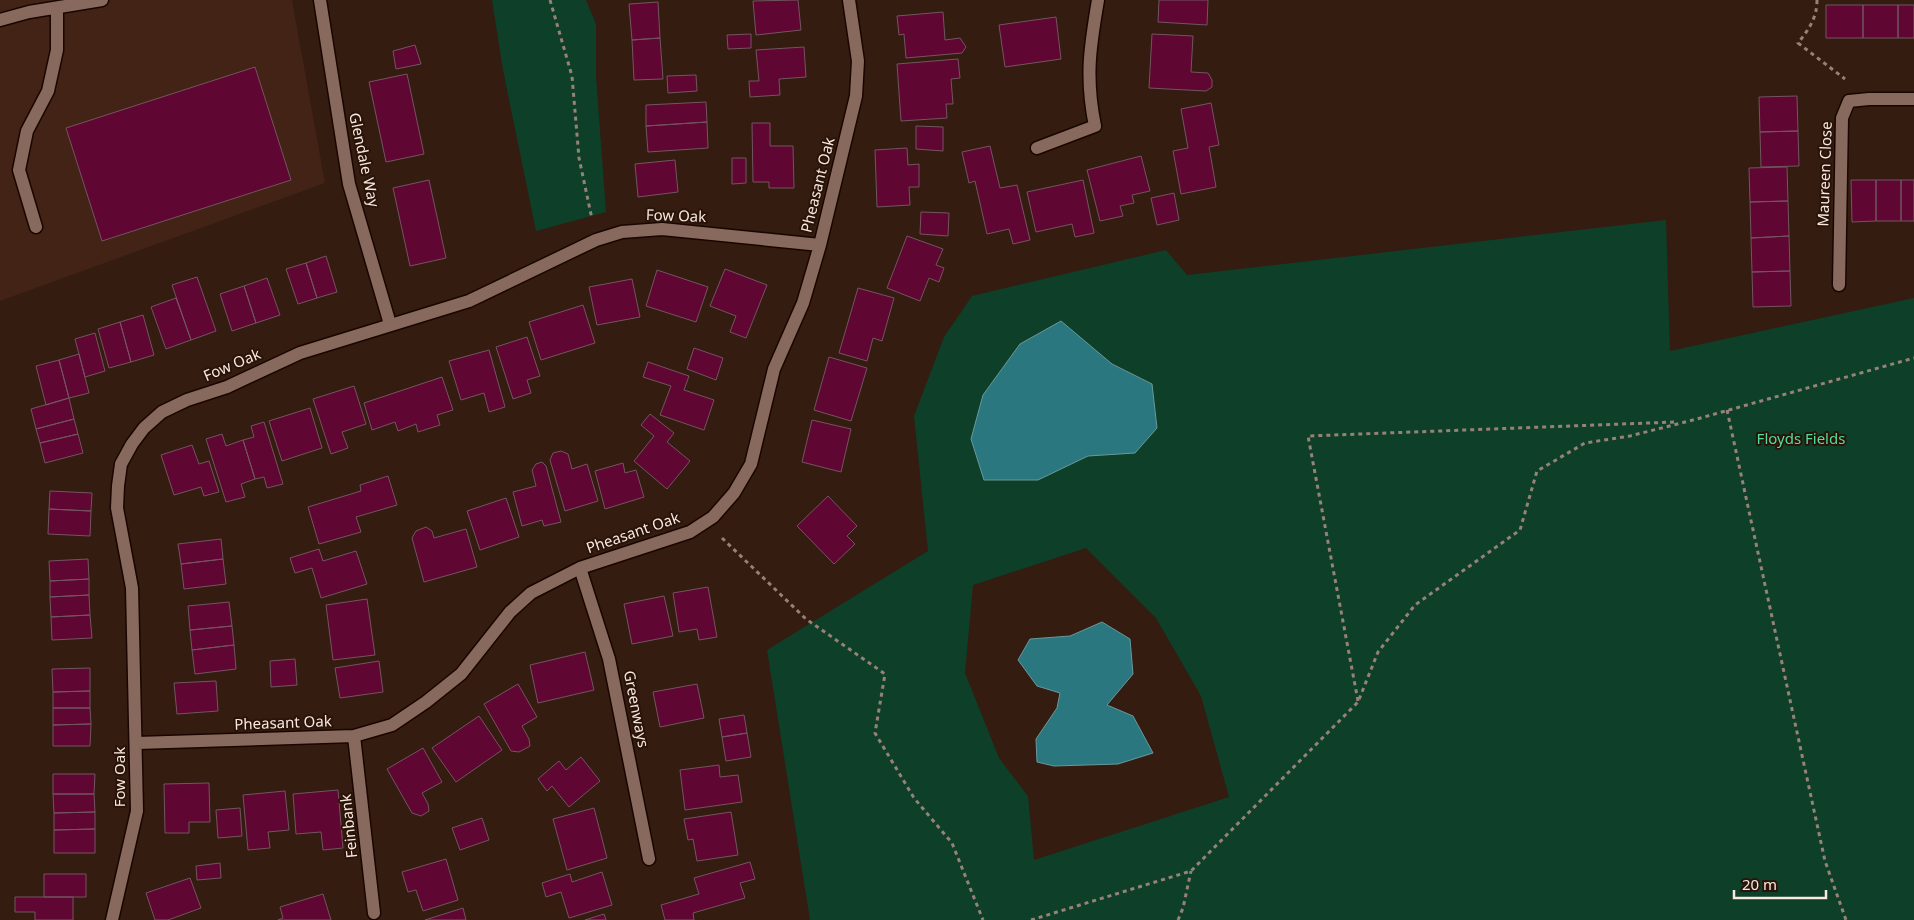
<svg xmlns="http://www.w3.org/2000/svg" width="1914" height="920" viewBox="0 0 1914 920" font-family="'Noto Sans',sans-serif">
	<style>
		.built { fill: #422315 }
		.green { fill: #0e3f28; fill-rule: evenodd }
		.water { fill: #2b777f; stroke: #68999c }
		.building { fill: #5f0633; stroke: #73555f }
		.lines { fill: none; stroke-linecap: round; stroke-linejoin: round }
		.lane-casing { stroke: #1a0600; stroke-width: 15 }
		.street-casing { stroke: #1a0600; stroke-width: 15 }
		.path { stroke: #968279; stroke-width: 3; stroke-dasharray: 4 4; stroke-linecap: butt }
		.lane { stroke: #876a5d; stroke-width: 12 }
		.street { stroke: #876a5d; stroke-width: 12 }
		.labels { text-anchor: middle; stroke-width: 4; stroke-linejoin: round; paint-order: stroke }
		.street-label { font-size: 15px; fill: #f8e8e0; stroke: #2a1308 }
		.park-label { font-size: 15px; fill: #52dd9c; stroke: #2a1308 }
	</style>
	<rect width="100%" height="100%" fill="#341c11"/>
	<path class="built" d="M 0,0 L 292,0 L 325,183 L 0,301 Z"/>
	<path class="green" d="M 492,0 L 586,0 L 596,24 L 596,76 L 606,212 L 536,231 L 503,70 Z
		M 1666,220 L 1670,351 L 1914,298 L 1914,920 L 810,920 L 767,650 L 928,551 L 914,416 L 944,337 L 972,296 L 1166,250 L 1187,275 ZM 1086,548 L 1156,618 L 1201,696 L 1229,797 L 1034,860 L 1028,796 L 999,758 L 965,673 L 973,585 Z"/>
	<path class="water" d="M 1061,321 L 1112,364 L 1152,384 L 1157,428 L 1135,453 L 1088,456 L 1038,480 L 984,480 L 971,439 L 983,395 L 1020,344 Z
		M 1102,622 L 1130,639 L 1133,674 L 1107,705 L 1133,716 L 1153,753 L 1118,764 L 1054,766 L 1037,762 L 1036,739 L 1057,708 L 1060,693 L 1037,686 L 1018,660 L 1030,639 L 1070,636 Z"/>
	<path class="building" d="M 798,0 L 801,30 L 756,35 L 753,1 Z
		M 1159,0 L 1208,0 L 1207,25 L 1158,22 Z
		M 658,2 L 660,38 L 632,40 L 629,4 Z
		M 1826,5 L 1863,5 L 1863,38 L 1826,38 Z
		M 1863,5 L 1898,5 L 1898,38 L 1863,38 Z
		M 1898,5 L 1914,5 L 1914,38 L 1898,38 Z
		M 943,12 L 945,40 L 960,38 L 966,47 L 962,53 L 906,58 L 904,34 L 899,35 L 897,16 Z
		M 1056,17 L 1061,59 L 1005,67 L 999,25 Z
		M 751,34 L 751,48 L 728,49 L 727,35 Z
		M 1152,34 L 1193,36 L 1191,72 L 1208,73 L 1212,80 L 1212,87 L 1206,91 L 1149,88 Z
		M 660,38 L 663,79 L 634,80 L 632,40 Z
		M 415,45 L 421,64 L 396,69 L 393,51 Z
		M 804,47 L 806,77 L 779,79 L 780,95 L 750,97 L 749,81 L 759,81 L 756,50 Z
		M 958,59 L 960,78 L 951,79 L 953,104 L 946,104 L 947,118 L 901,121 L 897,64 Z
		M 255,67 L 291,180 L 102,241 L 66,128 Z
		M 407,74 L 424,154 L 386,162 L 369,82 Z
		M 696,75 L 697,91 L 668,93 L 667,76 Z
		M 1797,96 L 1798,131 L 1760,132 L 1759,97 Z
		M 706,102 L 707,122 L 646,126 L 646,105 Z
		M 1211,103 L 1219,145 L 1209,147 L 1216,187 L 1181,194 L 1173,151 L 1188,148 L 1181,109 Z
		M 707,122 L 708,148 L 648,152 L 646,126 Z
		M 752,123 L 770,123 L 770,146 L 793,146 L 794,188 L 769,188 L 769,182 L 753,182 Z
		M 916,126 L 943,127 L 943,151 L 916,149 Z
		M 1798,131 L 1799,166 L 1761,167 L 1760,132 Z
		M 990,146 L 1000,188 L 1017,185 L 1030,240 L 1013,244 L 1009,229 L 987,234 L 975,181 L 969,183 L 962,152 Z
		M 907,148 L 908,165 L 919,164 L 919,187 L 909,187 L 910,205 L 877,207 L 875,150 Z
		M 1141,156 L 1150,191 L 1132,195 L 1134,203 L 1120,206 L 1123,216 L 1100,221 L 1087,170 Z
		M 732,158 L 746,158 L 746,183 L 732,184 Z
		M 675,160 L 678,192 L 638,197 L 635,164 Z
		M 1787,167 L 1788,201 L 1750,202 L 1749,168 Z
		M 429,180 L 446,258 L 410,266 L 393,188 Z
		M 1083,180 L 1094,233 L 1075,237 L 1072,224 L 1036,232 L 1027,192 Z
		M 1851,180 L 1876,180 L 1876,221 L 1852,222 Z
		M 1876,180 L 1901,180 L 1901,221 L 1876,221 Z
		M 1901,180 L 1914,180 L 1914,221 L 1901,221 Z
		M 1174,193 L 1179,220 L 1157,225 L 1151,198 Z
		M 1788,201 L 1789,236 L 1751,238 L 1750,202 Z
		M 921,212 L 949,213 L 948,236 L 920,234 Z
		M 907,236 L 943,249 L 936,265 L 944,268 L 939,282 L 929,278 L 920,301 L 887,288 Z
		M 1789,236 L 1790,271 L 1752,272 L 1751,238 Z
		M 326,256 L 337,292 L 317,298 L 306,263 Z
		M 306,263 L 317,298 L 298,304 L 286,269 Z
		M 725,269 L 767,285 L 746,338 L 730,332 L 736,316 L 710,306 Z
		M 657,270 L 708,287 L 696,322 L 646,306 Z
		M 1790,271 L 1791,306 L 1753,307 L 1752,272 Z
		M 197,277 L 216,331 L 191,340 L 172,285 Z
		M 267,278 L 280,315 L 256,323 L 244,286 Z
		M 632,279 L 640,317 L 597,325 L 589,287 Z
		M 244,286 L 256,323 L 232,331 L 220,294 Z
		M 858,288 L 894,298 L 882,341 L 873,338 L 867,361 L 839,353 Z
		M 176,298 L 191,340 L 166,349 L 151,307 Z
		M 583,305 L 595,343 L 541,360 L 529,322 Z
		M 143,315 L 154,355 L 131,362 L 120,322 Z
		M 120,322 L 131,362 L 109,368 L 98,329 Z
		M 95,333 L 105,371 L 85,377 L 75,339 Z
		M 527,337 L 540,376 L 527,380 L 531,393 L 513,399 L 496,347 Z
		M 694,348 L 723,358 L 716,380 L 687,369 Z
		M 489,350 L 505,407 L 489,412 L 484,393 L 461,400 L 449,361 Z
		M 79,354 L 89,393 L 69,398 L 59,360 Z
		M 829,357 L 867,368 L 851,421 L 814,410 Z
		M 59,360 L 69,398 L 46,405 L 36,366 Z
		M 648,362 L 689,376 L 684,390 L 714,400 L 704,430 L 660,415 L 671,386 L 643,377 Z
		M 442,377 L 453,410 L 437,415 L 440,425 L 418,432 L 416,424 L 398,431 L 395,422 L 372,430 L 364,403 Z
		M 354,386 L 366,424 L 342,432 L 348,448 L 331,454 L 313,399 Z
		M 69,398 L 74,419 L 36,429 L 31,409 Z
		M 310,408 L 322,448 L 282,461 L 269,421 Z
		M 650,414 L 674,433 L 667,442 L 690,461 L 667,489 L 634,461 L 654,436 L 641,425 Z
		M 74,419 L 78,434 L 40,443 L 36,429 Z
		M 812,420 L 851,429 L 841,472 L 802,462 Z
		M 264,422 L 283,484 L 267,488 L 264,477 L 255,479 L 243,440 L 254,437 L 251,426 Z
		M 78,434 L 83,453 L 45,463 L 40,443 Z
		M 222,434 L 226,446 L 243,440 L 255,479 L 241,484 L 245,497 L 226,502 L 206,439 Z
		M 192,445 L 199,464 L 209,461 L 219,492 L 204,496 L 201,487 L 174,495 L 161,455 Z
		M 561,451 L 568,454 L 572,469 L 587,464 L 598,501 L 565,511 L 550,460 L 553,453 Z
		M 542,462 L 546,466 L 561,522 L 544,526 L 542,520 L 522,526 L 513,492 L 536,486 L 532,470 L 536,464 Z
		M 623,463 L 625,473 L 636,470 L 644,497 L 605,509 L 595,471 Z
		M 388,476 L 397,505 L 356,517 L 361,532 L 319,544 L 308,507 L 361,491 L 360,485 Z
		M 50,491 L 92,493 L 91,511 L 49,509 Z
		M 828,496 L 857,526 L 847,536 L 855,544 L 834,564 L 797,526 Z
		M 506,498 L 519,537 L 480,550 L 467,511 Z
		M 49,509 L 91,511 L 90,536 L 48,534 Z
		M 426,527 L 432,531 L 434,538 L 466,529 L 477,567 L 424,582 L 412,538 L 416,531 Z
		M 221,539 L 223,559 L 181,564 L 178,544 Z
		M 319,549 L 323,561 L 356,551 L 367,584 L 321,598 L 312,568 L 295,573 L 290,558 Z
		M 88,559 L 89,579 L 50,581 L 49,561 Z
		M 223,559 L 226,584 L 184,589 L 181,564 Z
		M 89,579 L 89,595 L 50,597 L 50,581 Z
		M 708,587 L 717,637 L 699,640 L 697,629 L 679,632 L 673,593 Z
		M 89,595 L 90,615 L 51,617 L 50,597 Z
		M 664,596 L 673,636 L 632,644 L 624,604 Z
		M 367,599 L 375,655 L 333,660 L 326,605 Z
		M 229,602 L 232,626 L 190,630 L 188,606 Z
		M 90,615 L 92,638 L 52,640 L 51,617 Z
		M 232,626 L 234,645 L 192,650 L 190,630 Z
		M 234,645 L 236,669 L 195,674 L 192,650 Z
		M 585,652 L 594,690 L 538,703 L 530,665 Z
		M 295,659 L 297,685 L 271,687 L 270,661 Z
		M 379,661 L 383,692 L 340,698 L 335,668 Z
		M 90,668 L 90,691 L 53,692 L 52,669 Z
		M 216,681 L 218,711 L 177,714 L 174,683 Z
		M 518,684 L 537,717 L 522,726 L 529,739 L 530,746 L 519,752 L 511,751 L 484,704 Z
		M 697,684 L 704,718 L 660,727 L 653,692 Z
		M 90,691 L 90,708 L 53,708 L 53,692 Z
		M 53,708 L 90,708 L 91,724 L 53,725 Z
		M 744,715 L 747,733 L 722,737 L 719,719 Z
		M 479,716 L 502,750 L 456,782 L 432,748 Z
		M 91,724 L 90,746 L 53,746 L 53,725 Z
		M 747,733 L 751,757 L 726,761 L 722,737 Z
		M 423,748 L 442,782 L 422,793 L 428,804 L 429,811 L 421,816 L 412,813 L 387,769 Z
		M 581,757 L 600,781 L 569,807 L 552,786 L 547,791 L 538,779 L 559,761 L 566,770 Z
		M 719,765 L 720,777 L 738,775 L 742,802 L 685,810 L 680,770 Z
		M 53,774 L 95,774 L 94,794 L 53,794 Z
		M 209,783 L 210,822 L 189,822 L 189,833 L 165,833 L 164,784 Z
		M 338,790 L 343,848 L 323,850 L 321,832 L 296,834 L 293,794 Z
		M 285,791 L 289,830 L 268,832 L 270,848 L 248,850 L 243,795 Z
		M 53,794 L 94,794 L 95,812 L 54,813 Z
		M 240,808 L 242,836 L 218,838 L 216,810 Z
		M 594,808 L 607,858 L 567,870 L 553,819 Z
		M 95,812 L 95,829 L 54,830 L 54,813 Z
		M 731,812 L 738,855 L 697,861 L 693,839 L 688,840 L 684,819 Z
		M 482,818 L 489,840 L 460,850 L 452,828 Z
		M 95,829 L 95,853 L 54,853 L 54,830 Z
		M 446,859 L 458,900 L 423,911 L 416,890 L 408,892 L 402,872 Z
		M 750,862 L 755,879 L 740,883 L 745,898 L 693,913 L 694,920 L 665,920 L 661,905 L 699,894 L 694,878 Z
		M 220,863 L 221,878 L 197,880 L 196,866 Z
		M 602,872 L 612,905 L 569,918 L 561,892 L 546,897 L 542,883 L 570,874 L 572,882 Z
		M 44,874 L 86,874 L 86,897 L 44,897 Z
		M 190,878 L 201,908 L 168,920 L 155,920 L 146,893 Z
		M 323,894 L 331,920 L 278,920 L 283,918 L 280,907 Z
		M 15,897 L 73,897 L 73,920 L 35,920 L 35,912 L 15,912 Z
		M 463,908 L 466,920 L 425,920 Z
		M 604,914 L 606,920 L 585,920 Z"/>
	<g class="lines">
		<defs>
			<path id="lane" d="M 0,20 L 29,12 L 102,0
				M 36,227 L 19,170 L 27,131 L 48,91 L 57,50 L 57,8"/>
			<path id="street" d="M 320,0 L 349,184 L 390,324
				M 1037,148 L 1095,126 C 1085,77 1090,47 1098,0
				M 1839,285 L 1842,118 L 1849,101 L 1869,99 L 1914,99
				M 580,568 L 609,659 L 649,859
				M 354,736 L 374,913
				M 137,743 L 354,736 L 392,725 L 426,702 L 461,674 L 510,612 L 531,593 L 580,568 L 690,532 L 713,517 L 734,493 L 751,464 L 774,369 L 803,303 L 820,245 L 856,96 L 858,61 L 849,0
				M 112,920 L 137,811 L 132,588 L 117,508 L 118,486 L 121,464 L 132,444 L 144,428 L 162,412 L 187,400 L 227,387 L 300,353 L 469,301 L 596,240 L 622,232 L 662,229 L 820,245"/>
		</defs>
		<use href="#lane" class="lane-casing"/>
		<use href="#street" class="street-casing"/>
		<path class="path" d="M 550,0 L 572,76 L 579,158 L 592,219
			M 1817,0 C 1817,18 1809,29 1798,43 L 1845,79
			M 1727,410 L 1825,861 L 1846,920
			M 722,538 L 806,619 L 885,674 L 875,733 L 914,798 L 952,843 L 983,920
			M 1358,701 L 1308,436 L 1675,422
			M 1031,920 L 1191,871 L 1358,702 L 1378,652 L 1415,605 L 1520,530 L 1537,471 L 1585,443 L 1630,436 L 1697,419 L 1914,358
			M 1178,920 L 1183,908 L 1191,871"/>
		<use href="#lane" class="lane"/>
		<use href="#street" class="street"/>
	</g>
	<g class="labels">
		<g class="street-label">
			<text transform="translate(364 160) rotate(78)" y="5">Glendale Way</text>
			<text transform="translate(1825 174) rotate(-88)" y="5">Maureen Close</text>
			<text transform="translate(818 185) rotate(-76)" y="5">Pheasant Oak</text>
			<text transform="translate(676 216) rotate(2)" y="5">Fow Oak</text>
			<text transform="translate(232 365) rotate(-23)" y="5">Fow Oak</text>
			<text transform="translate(633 533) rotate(-19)" y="5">Pheasant Oak</text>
			<text transform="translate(636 709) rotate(79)" y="5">Greenways</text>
			<text transform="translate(283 723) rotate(-2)" y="5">Pheasant Oak</text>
			<text transform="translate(120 777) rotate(-90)" y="5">Fow Oak</text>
			<text transform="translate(349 826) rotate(-96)" y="5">Feinbank</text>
		</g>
		<g class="park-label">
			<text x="1801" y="444">Floyds Fields</text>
		</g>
	</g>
	<path d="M1734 890v8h92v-8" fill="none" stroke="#f8e8e0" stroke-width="2.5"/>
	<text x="1742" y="890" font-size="15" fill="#f8e8e0" stroke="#2a1308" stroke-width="4" paint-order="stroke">20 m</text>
</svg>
